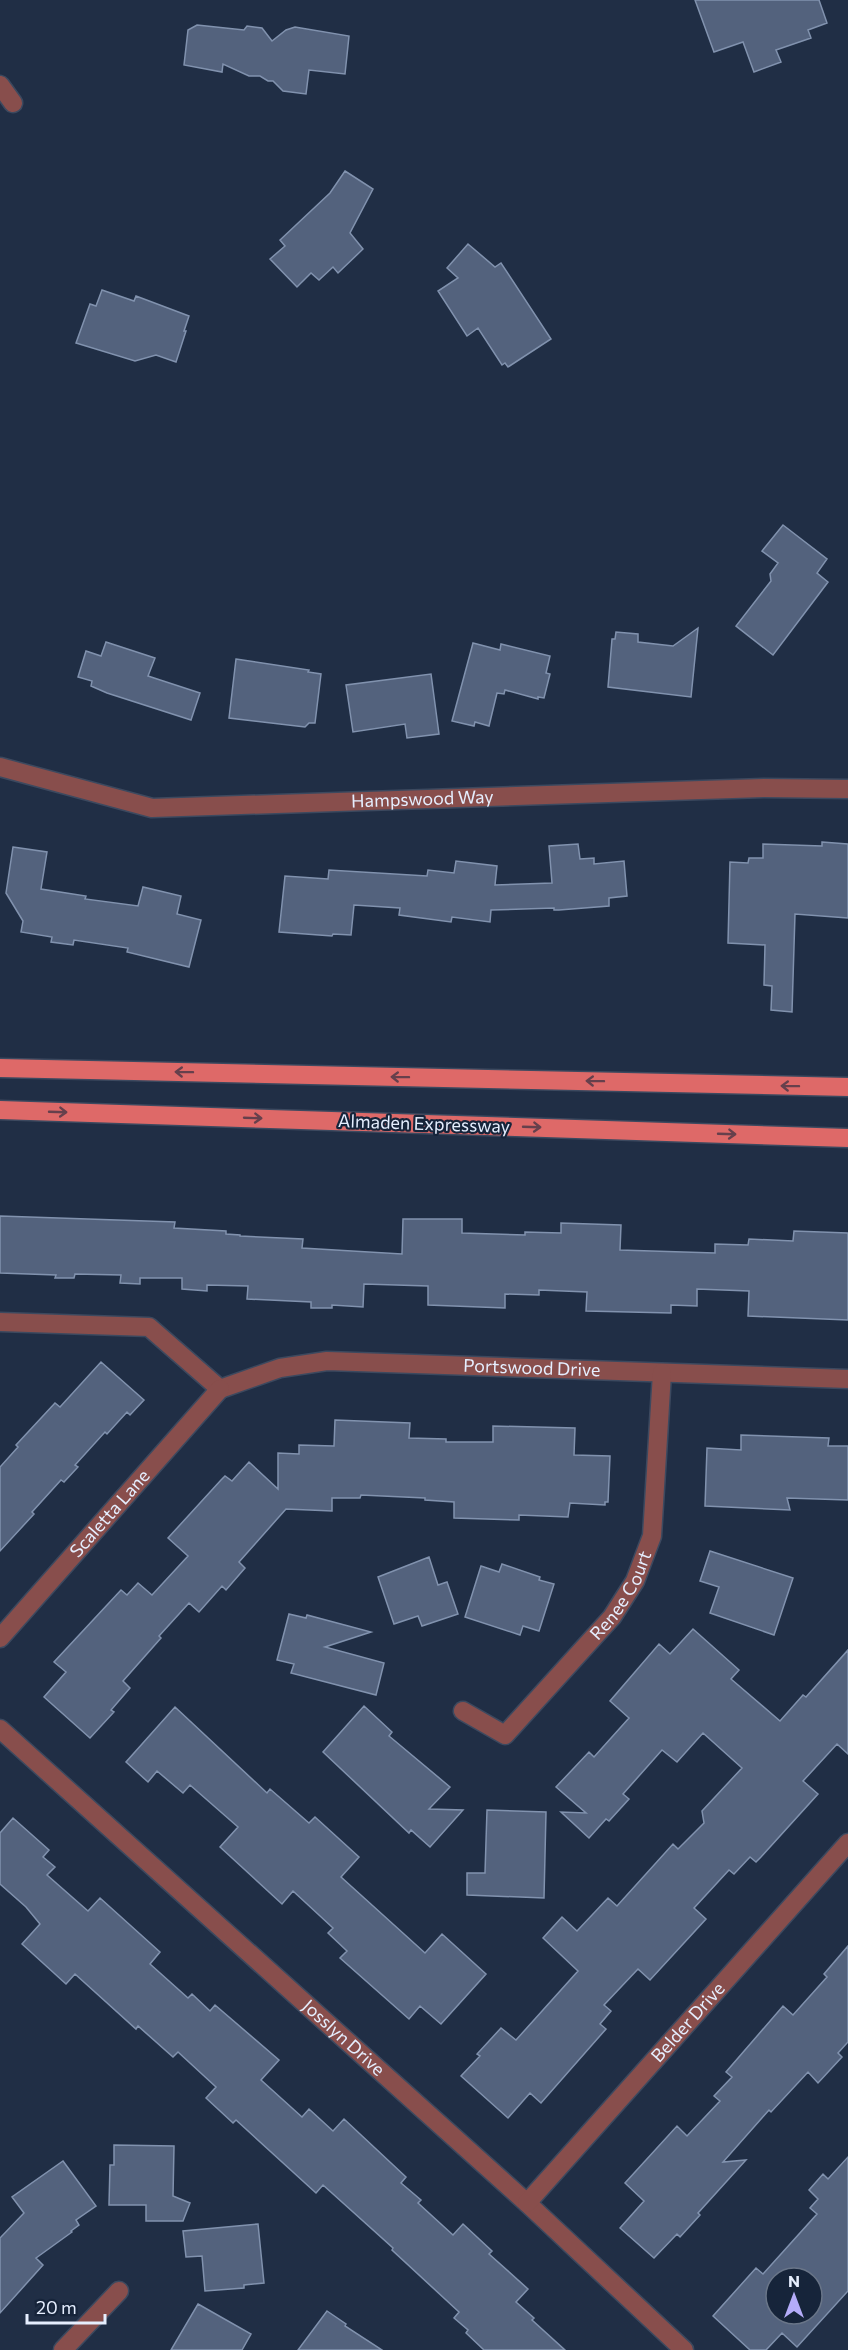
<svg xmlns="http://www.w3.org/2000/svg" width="848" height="2350" viewBox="0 0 848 2350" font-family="Commissioner,sans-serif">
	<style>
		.building { fill: #53627d; stroke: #8192ae; stroke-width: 1.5; fill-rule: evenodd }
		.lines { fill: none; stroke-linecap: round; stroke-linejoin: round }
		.minor-casing { stroke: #3c495f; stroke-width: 21 }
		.major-casing { stroke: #3c495f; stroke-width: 21 }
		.minor { stroke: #884e4c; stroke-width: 18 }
		.major { stroke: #de6968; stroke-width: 18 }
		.oneway { stroke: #66404c }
		.labels { text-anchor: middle; stroke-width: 4.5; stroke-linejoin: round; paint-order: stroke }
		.street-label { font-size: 18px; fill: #e5eefe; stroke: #16243a }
	</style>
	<rect width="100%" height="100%" fill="#202e45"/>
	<path class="building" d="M 695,0 L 819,0 L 827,23 L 808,30 L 811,38 L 776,50 L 781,62 L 754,72 L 743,42 L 714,52 Z
		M 197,25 L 244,30 L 247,26 L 262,28 L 272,41 L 286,30 L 295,27 L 349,36 L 345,74 L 309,70 L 306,94 L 283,91 L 273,81 L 268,81 L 260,76 L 249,76 L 223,64 L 222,72 L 184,65 L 188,30 Z
		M 345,171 L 373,189 L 350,233 L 363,249 L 338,273 L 333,267 L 319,280 L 311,273 L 297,287 L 270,259 L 285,246 L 280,240 L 330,193 Z
		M 468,244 L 495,267 L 501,263 L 551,339 L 508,367 L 505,363 L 502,365 L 478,328 L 467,336 L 438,291 L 458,278 L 447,268 Z
		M 102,290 L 134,301 L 136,296 L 189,316 L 184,331 L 186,331 L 176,362 L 156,355 L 135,361 L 76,343 L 90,304 L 96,306 Z
		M 783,525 L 827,559 L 817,573 L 828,582 L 773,655 L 736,626 L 771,581 L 770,574 L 778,563 L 762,551 Z
		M 698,628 L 691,697 L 608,687 L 612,639 L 615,639 L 616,632 L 638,634 L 638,642 L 673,646 Z
		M 106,642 L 155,658 L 148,676 L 200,693 L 191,720 L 107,693 L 91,686 L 92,681 L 78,677 L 86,651 L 101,656 Z
		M 473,643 L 500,650 L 501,644 L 550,656 L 546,673 L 550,674 L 544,698 L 538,697 L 538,699 L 505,690 L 504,694 L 497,693 L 489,726 L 475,722 L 474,726 L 452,721 Z
		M 236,659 L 309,670 L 308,672 L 321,674 L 315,723 L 309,723 L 305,727 L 229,718 Z
		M 431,674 L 439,734 L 407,738 L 405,724 L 353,732 L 346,685 Z
		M 822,842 L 848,844 L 848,918 L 795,914 L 792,1012 L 771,1010 L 772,986 L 764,985 L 765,945 L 728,943 L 730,862 L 748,863 L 749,858 L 763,858 L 763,844 L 822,846 Z
		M 578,844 L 580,859 L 594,858 L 594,864 L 624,861 L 627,896 L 609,898 L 609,906 L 559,910 L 554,910 L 554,908 L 491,910 L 490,922 L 452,917 L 451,922 L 399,915 L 400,908 L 354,905 L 351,935 L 333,934 L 332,936 L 279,932 L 285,876 L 328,879 L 329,870 L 427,876 L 428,870 L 454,873 L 456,861 L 497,866 L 495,885 L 552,883 L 549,846 Z
		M 13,847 L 47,852 L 41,889 L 86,896 L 85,899 L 138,906 L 143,887 L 181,896 L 177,914 L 201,920 L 189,967 L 127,952 L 128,948 L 74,940 L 73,945 L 51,942 L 52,937 L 21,932 L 23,921 L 6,893 Z
		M 0,1216 L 175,1222 L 174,1228 L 226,1231 L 226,1234 L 240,1235 L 240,1236 L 303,1239 L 302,1248 L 402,1254 L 403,1219 L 462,1219 L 462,1233 L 525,1235 L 525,1232 L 561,1233 L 561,1223 L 621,1225 L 620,1250 L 715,1253 L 715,1244 L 748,1245 L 749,1239 L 793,1241 L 794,1231 L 848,1233 L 848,1320 L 748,1316 L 749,1291 L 697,1289 L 697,1306 L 671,1305 L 671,1313 L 586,1311 L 587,1292 L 539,1290 L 539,1295 L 505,1294 L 505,1308 L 428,1305 L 428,1286 L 364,1284 L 363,1307 L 332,1305 L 332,1308 L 311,1308 L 311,1302 L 247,1299 L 248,1286 L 207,1285 L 207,1291 L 182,1289 L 182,1278 L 140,1278 L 140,1284 L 120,1283 L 121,1275 L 75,1274 L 74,1278 L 55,1278 L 56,1275 L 0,1273 Z
		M 101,1362 L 144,1400 L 130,1415 L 127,1412 L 107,1434 L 105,1432 L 75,1465 L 78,1467 L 64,1482 L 61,1480 L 32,1512 L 34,1514 L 0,1551 L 0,1467 L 18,1447 L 16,1445 L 55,1403 L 60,1407 Z
		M 335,1420 L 410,1423 L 409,1438 L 446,1439 L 446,1442 L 493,1442 L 493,1426 L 575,1428 L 574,1455 L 610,1456 L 608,1502 L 605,1502 L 605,1505 L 570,1503 L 568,1517 L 519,1515 L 519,1520 L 454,1518 L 454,1502 L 425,1500 L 425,1498 L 361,1495 L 360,1498 L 332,1498 L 332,1511 L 286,1509 L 239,1562 L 245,1568 L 226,1590 L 222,1586 L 199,1612 L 189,1603 L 159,1636 L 161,1638 L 123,1681 L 130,1688 L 111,1710 L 114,1712 L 90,1738 L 44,1697 L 66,1672 L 54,1662 L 121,1590 L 127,1595 L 138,1583 L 152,1595 L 188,1556 L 168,1538 L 221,1480 L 225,1476 L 232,1481 L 249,1462 L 278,1489 L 278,1453 L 299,1454 L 299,1445 L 334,1446 Z
		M 741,1435 L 829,1438 L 828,1446 L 848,1446 L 848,1500 L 787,1498 L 790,1510 L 705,1506 L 707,1448 L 741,1450 Z
		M 710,1551 L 793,1578 L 774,1635 L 710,1613 L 719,1587 L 700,1581 Z
		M 429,1557 L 438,1585 L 447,1582 L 458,1614 L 422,1626 L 418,1616 L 394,1624 L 378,1577 Z
		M 502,1564 L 540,1577 L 539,1580 L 554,1584 L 539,1631 L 523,1626 L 520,1635 L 465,1617 L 481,1566 L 499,1572 Z
		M 289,1614 L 306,1618 L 307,1615 L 371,1632 L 325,1647 L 384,1663 L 376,1695 L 291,1673 L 294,1664 L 277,1660 Z
		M 693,1629 L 739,1670 L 731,1679 L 780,1721 L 803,1695 L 806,1697 L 848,1650 L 848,1754 L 837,1744 L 803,1781 L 818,1794 L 761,1857 L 756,1862 L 750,1857 L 734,1874 L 729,1870 L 694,1908 L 706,1919 L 650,1980 L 638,1969 L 604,2005 L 611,2011 L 600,2024 L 606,2029 L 541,2103 L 530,2093 L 508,2118 L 461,2076 L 480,2056 L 477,2054 L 501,2028 L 516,2040 L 578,1971 L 543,1938 L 562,1917 L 577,1931 L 608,1898 L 617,1906 L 673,1844 L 678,1849 L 704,1823 L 702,1811 L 742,1768 L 703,1733 L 677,1762 L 662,1750 L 623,1794 L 629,1799 L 609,1821 L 606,1819 L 589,1838 L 561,1812 L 586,1813 L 556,1787 L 589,1752 L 594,1757 L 629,1718 L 610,1701 L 659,1644 L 670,1654 Z
		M 364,1706 L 392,1732 L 389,1736 L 450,1787 L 429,1809 L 463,1810 L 430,1847 L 411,1830 L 409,1833 L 323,1752 Z
		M 175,1707 L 267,1793 L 270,1789 L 309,1823 L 315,1817 L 359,1857 L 341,1877 L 425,1953 L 442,1934 L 486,1974 L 441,2024 L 420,2006 L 409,2019 L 340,1958 L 347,1951 L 328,1933 L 333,1928 L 293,1891 L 282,1904 L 220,1847 L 238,1827 L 190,1785 L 183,1793 L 157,1771 L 148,1782 L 126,1762 Z
		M 487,1810 L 546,1812 L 544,1898 L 467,1895 L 467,1873 L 485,1873 Z
		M 13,1818 L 49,1850 L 43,1857 L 55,1867 L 47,1875 L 88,1911 L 100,1898 L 160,1952 L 150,1964 L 188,1998 L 192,1994 L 210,2011 L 215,2005 L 279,2060 L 261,2080 L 302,2117 L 309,2109 L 333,2131 L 344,2119 L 406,2177 L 401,2183 L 421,2200 L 418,2203 L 453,2235 L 463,2224 L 492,2251 L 489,2254 L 528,2289 L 516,2302 L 534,2318 L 532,2320 L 565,2350 L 484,2350 L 466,2333 L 468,2330 L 454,2318 L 459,2312 L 392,2250 L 393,2248 L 323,2185 L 316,2193 L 236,2120 L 233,2123 L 206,2098 L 216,2087 L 178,2052 L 173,2057 L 138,2026 L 136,2029 L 75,1974 L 66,1984 L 22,1944 L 40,1924 L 26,1907 L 0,1884 L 0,1833 Z
		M 848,1946 L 848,2042 L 838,2053 L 842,2057 L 818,2083 L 808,2072 L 771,2112 L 769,2110 L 723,2162 L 746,2160 L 698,2213 L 700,2215 L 680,2237 L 677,2234 L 654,2258 L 620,2228 L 644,2201 L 625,2183 L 677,2126 L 687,2136 L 720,2101 L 714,2096 L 732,2077 L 726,2072 L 783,2006 L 793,2015 L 827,1977 L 824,1974 Z
		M 114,2145 L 174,2146 L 173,2196 L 190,2203 L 183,2221 L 146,2221 L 146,2205 L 109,2205 L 110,2165 L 114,2165 Z
		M 848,2157 L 848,2291 L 797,2347 L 782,2333 L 766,2350 L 750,2350 L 713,2316 L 756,2268 L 763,2274 L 817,2214 L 810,2208 L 818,2199 L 809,2190 L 823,2174 L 828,2179 ZM 776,2278 L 812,2278 L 812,2314 L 776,2314 Z
		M 63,2161 L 96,2206 L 76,2220 L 79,2225 L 71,2231 L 72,2232 L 36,2258 L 43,2265 L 0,2313 L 0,2238 L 24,2213 L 12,2197 Z
		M 258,2224 L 264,2283 L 244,2285 L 244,2288 L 205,2291 L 202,2256 L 186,2257 L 183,2231 Z
		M 198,2304 L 251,2334 L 242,2350 L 171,2350 Z
		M 327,2311 L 346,2324 L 345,2326 L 382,2350 L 298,2350 Z"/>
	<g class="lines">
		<defs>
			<g id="minor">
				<path d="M 0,85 L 13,103"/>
				<path id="s1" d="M 0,767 L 152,808 L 764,788 L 848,789"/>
				<path d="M 0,1322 L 149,1327 L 220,1389"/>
				<path id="s2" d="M 220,1389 L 280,1368 L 327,1361 L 848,1379"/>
				<path id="s3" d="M 0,1638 L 220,1389"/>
				<path id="s4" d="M 463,1711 L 505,1735 L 612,1617 L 635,1581 L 652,1536 L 662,1373"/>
				<path id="s5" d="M 0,1729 L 527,2203 L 684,2350"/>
				<path id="s6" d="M 527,2203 L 848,1843"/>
				<path d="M 63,2350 L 119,2291"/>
			</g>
			<path id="major" d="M 0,1068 L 848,1087
				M 0,1110 L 848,1138"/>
		</defs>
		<use href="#minor" class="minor-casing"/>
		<use href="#major" class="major-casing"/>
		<use href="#minor" class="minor"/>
		<use href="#major" class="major"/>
	</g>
	<defs><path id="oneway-shaft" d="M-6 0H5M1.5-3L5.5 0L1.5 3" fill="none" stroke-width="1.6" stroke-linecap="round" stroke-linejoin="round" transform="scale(1.5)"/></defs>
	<g class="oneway">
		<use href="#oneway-shaft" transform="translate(184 1072) rotate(-179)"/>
		<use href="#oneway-shaft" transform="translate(400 1077) rotate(-179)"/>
		<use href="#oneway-shaft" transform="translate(595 1081) rotate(-179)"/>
		<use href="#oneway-shaft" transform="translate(790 1086) rotate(-179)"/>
		<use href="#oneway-shaft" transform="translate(58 1112) rotate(2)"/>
		<use href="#oneway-shaft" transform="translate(253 1118) rotate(2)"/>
		<use href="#oneway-shaft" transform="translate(532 1127) rotate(2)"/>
		<use href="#oneway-shaft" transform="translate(727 1134) rotate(2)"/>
	</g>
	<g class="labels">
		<g class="street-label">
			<text dy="6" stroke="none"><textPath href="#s1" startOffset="428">Hampswood Way</textPath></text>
			<text transform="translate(424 1124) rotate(2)" y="6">Almaden Expressway</text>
			<text dy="6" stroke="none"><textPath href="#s2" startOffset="316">Portswood Drive</textPath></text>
			<text dy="6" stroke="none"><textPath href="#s3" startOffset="166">Scaletta Lane</textPath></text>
			<text dy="6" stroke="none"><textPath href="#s4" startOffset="231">Renee Court</textPath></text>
			<text dy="6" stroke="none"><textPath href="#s6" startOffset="242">Belder Drive</textPath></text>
			<text dy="6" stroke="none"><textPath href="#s5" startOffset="462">Josslyn Drive</textPath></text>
		</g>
	</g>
	<g transform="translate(794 2296)"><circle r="28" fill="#16243a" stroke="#697588" stroke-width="1.5"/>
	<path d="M0-4.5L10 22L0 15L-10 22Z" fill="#b4acf9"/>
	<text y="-9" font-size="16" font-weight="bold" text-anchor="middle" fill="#e5eefe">N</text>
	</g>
	<path d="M27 2314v9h78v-9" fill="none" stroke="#e5eefe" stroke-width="3"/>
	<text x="36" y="2314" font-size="18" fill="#e5eefe" stroke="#16243a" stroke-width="4.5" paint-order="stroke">20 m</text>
</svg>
